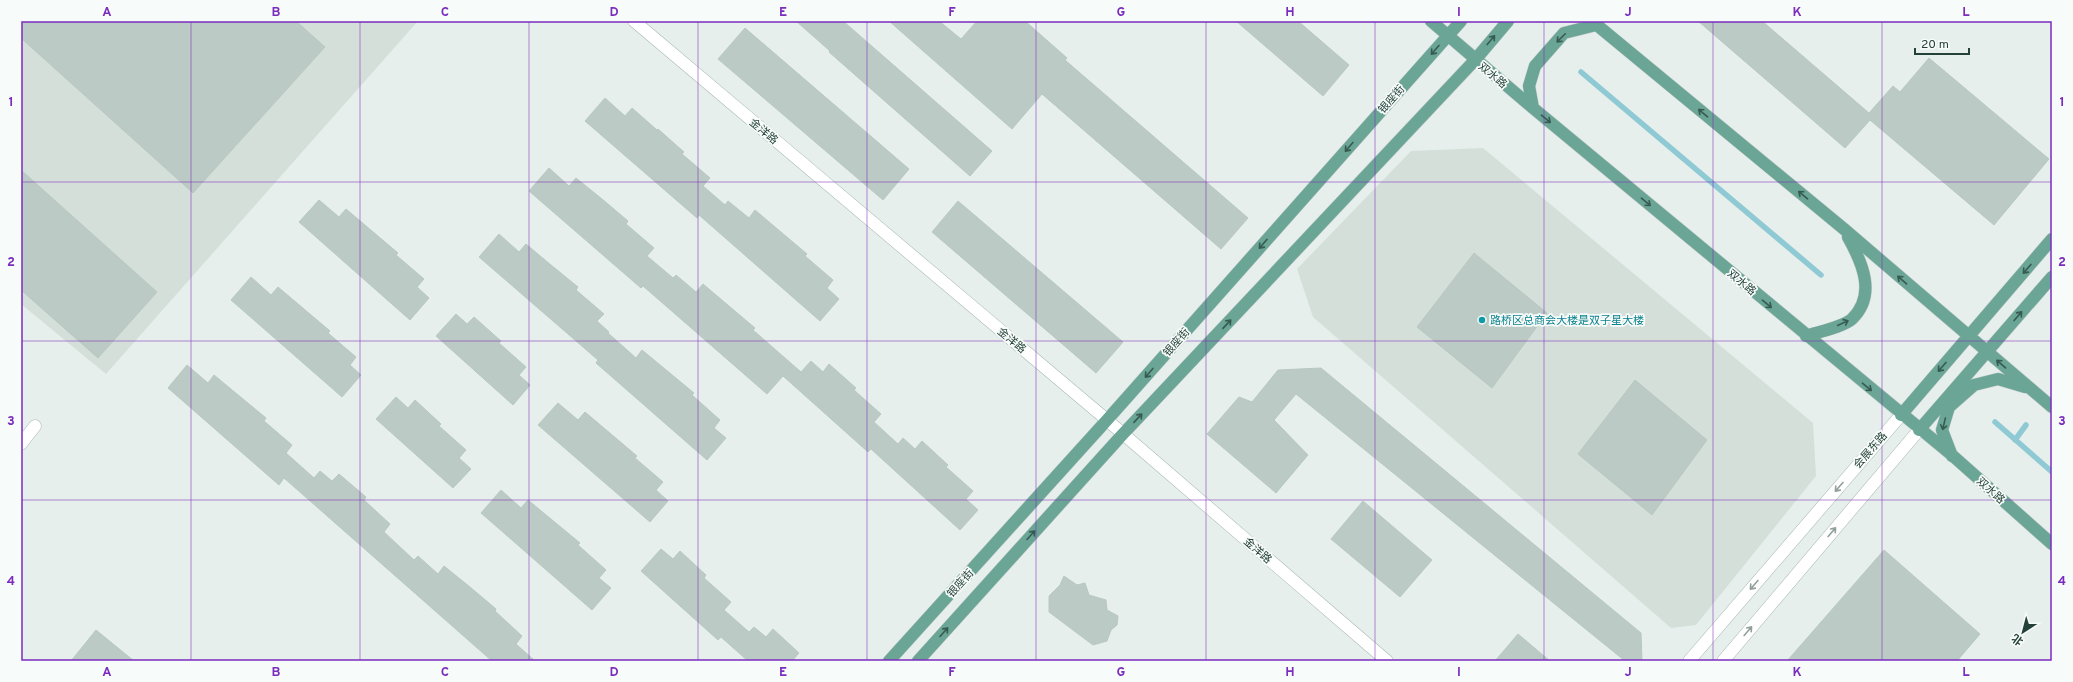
<svg xmlns="http://www.w3.org/2000/svg" width="2073" height="682" viewBox="0 0 2073 682" font-family="Overpass,'Noto Sans SC',sans-serif">
	<style>
		.built { fill: #d4dfda }
		.lines { fill: none; stroke-linecap: round; stroke-linejoin: round }
		.stream { stroke: #8ec9d4; stroke-width: 5.5 }
		.building { fill: #bbcac4; stroke: #b8c9c2 }
		.minor-casing { stroke: #a8b8b2; stroke-width: 13 }
		.major-casing { stroke: #c2cac8; stroke-width: 13 }
		.minor { stroke: #fff; stroke-width: 12 }
		.major { stroke: #6aa596; stroke-width: 12 }
		.oneway { stroke: #365b51 }
		.oneway2 { stroke: #92a09c }
		.grid { fill: none; stroke: #7b2cbf; stroke-width: 1; stroke-opacity: 0.55 }
		.culture-dot { fill: #0f9aa8; stroke: #f7fbf9; stroke-width: 1.5 }
		.labels { text-anchor: middle; stroke-width: 3.5; stroke-linejoin: round; paint-order: stroke }
		.street-label { font-size: 11px; fill: #24423a; stroke: #f7fbf9 }
		.culture-label { font-size: 11px; fill: #0d838f; stroke: #f7fbf9; text-anchor: start }
		.neatline { fill: none; stroke: #7b2cbf; stroke-width: 1.5 }
		.grid-label { font-size: 13px; text-anchor: middle; font-weight: bold; fill: #7b2cbf }
	</style>
	<rect width="100%" height="100%" fill="#e6efeb"/>
	<path class="built" d="M 21,21 L 418,21 L 106,374 L 21,304 Z
		M 1483,148 L 1813,423 L 1816,476 L 1696,625 L 1671,628 L 1313,317 L 1297,269 L 1411,151 Z"/>
	<g class="lines">
		<path class="stream" d="M 1581,72 L 1821,275
			M 1995,422 L 2052,472
			M 2015,440 L 2026,425"/>
	</g>
	<path class="building" d="M 21,21 L 296,21 L 325,47 L 193,193 L 21,38 Z
		M 796,21 L 843,21 L 992,151 L 970,176 L 829,52 L 830,51 Z
		M 889,21 L 939,21 L 961,39 L 977,21 L 1025,21 L 1067,58 L 1065,60 L 1248,218 L 1221,249 L 1042,94 L 1012,129 Z
		M 1236,21 L 1298,21 L 1349,65 L 1323,96 Z
		M 1698,21 L 1762,21 L 1869,113 L 1893,86 L 1900,92 L 1929,58 L 2049,159 L 1994,225 L 1870,120 L 1845,148 Z
		M 745,28 L 909,169 L 883,200 L 718,59 Z
		M 605,98 L 625,116 L 632,108 L 657,130 L 658,129 L 684,152 L 682,154 L 710,178 L 703,186 L 725,205 L 728,201 L 749,218 L 755,210 L 807,254 L 805,256 L 833,280 L 827,288 L 839,299 L 820,321 L 699,215 L 697,218 L 585,121 Z
		M 549,168 L 569,186 L 576,178 L 602,199 L 628,221 L 626,224 L 654,248 L 647,256 L 673,278 L 676,275 L 696,292 L 703,284 L 755,328 L 753,330 L 801,372 L 811,361 L 823,372 L 829,364 L 856,388 L 854,390 L 881,414 L 874,422 L 898,444 L 903,438 L 915,449 L 922,441 L 948,465 L 946,467 L 973,491 L 966,499 L 978,510 L 960,530 L 871,449 L 868,452 L 783,376 L 767,394 L 643,286 L 641,288 L 529,191 Z
		M 21,170 L 157,292 L 98,358 L 21,290 Z
		M 319,200 L 339,217 L 346,209 L 398,253 L 396,255 L 424,279 L 417,287 L 429,298 L 410,320 L 299,222 Z
		M 958,201 L 1123,342 L 1096,373 L 932,232 Z
		M 499,234 L 519,252 L 526,244 L 551,265 L 578,287 L 576,290 L 604,314 L 597,321 L 609,332 L 608,333 L 636,358 L 642,350 L 694,393 L 692,395 L 720,420 L 714,428 L 726,438 L 707,460 L 596,363 L 598,360 L 479,257 Z
		M 1474,253 L 1547,313 L 1492,388 L 1417,327 Z
		M 251,277 L 271,295 L 278,287 L 330,331 L 328,333 L 356,357 L 350,365 L 361,375 L 342,397 L 231,300 Z
		M 456,314 L 467,324 L 474,317 L 501,341 L 499,343 L 526,367 L 519,375 L 530,385 L 513,405 L 436,336 Z
		M 187,365 L 208,383 L 214,375 L 266,418 L 264,421 L 292,445 L 286,453 L 314,478 L 320,471 L 332,481 L 339,474 L 366,497 L 364,500 L 390,524 L 384,532 L 414,560 L 418,556 L 438,574 L 444,566 L 470,587 L 496,609 L 495,611 L 522,636 L 516,644 L 535,661 L 492,661 L 284,478 L 279,485 L 168,388 Z
		M 1321,368 L 1641,633 L 1642,661 L 1625,661 L 1296,394 L 1274,420 L 1308,455 L 1276,493 L 1207,434 L 1239,397 L 1252,402 L 1278,370 Z
		M 1635,380 L 1707,440 L 1652,515 L 1578,454 Z
		M 396,397 L 408,408 L 415,400 L 441,424 L 439,426 L 466,450 L 459,458 L 471,469 L 453,488 L 376,419 Z
		M 558,403 L 578,420 L 585,412 L 637,456 L 635,458 L 663,482 L 656,490 L 668,501 L 650,522 L 538,425 Z
		M 501,490 L 521,508 L 528,500 L 580,543 L 578,545 L 606,570 L 599,578 L 611,588 L 592,610 L 481,513 Z
		M 1363,501 L 1432,560 L 1400,597 L 1331,539 Z
		M 661,549 L 673,559 L 680,551 L 706,575 L 704,578 L 731,602 L 724,610 L 749,632 L 754,627 L 766,637 L 773,629 L 799,653 L 792,661 L 748,661 L 721,637 L 718,640 L 641,571 Z
		M 1884,550 L 1980,634 L 1957,661 L 1787,661 Z
		M 1064,576 L 1077,585 L 1085,583 L 1089,595 L 1106,600 L 1107,610 L 1118,616 L 1117,625 L 1111,630 L 1107,641 L 1093,645 L 1049,612 L 1049,596 L 1060,585 Z
		M 96,630 L 134,661 L 71,661 Z
		M 1518,634 L 1550,661 L 1495,661 Z"/>
	<g class="lines">
		<defs>
			<path id="minor" d="M 634,21 L 1107,420 L 1387,661
				M 21,444 L 35,426
				M 1689,661 L 1901,415
				M 1723,661 L 1919,430"/>
			<path id="major" d="M 1431,21 L 1533,108 L 1953,456 L 2052,544
				M 1592,21 L 1844,229 L 2052,407
				M 1533,108 L 1529,86 L 1535,66 L 1564,33 L 1596,25
				M 1806,336 C 1818,332 1843,327 1852,319 C 1877,295 1862,262 1848,237
				M 1901,415 L 2052,239
				M 1919,430 L 2052,277
				M 1952,456 L 1942,430 L 1949,407 L 1974,385 L 1998,379 L 2025,387
				M 889,661 L 1107,420 L 1461,21
				M 918,661 L 1122,435 L 1475,60 L 1508,21"/>
		</defs>
		<use href="#minor" class="minor-casing"/>
		<use href="#major" class="major-casing"/>
		<use href="#minor" class="minor"/>
		<use href="#major" class="major"/>
	</g>
	<defs><path id="oneway-shaft" d="M-6 0H5M1.5-3L5.5 0L1.5 3" fill="none" stroke-width="1.6" stroke-linecap="round" stroke-linejoin="round"/></defs>
	<g class="oneway">
		<use href="#oneway-shaft" transform="translate(1561 38) rotate(135)"/>
		<use href="#oneway-shaft" transform="translate(1491 40) rotate(-50)"/>
		<use href="#oneway-shaft" transform="translate(1435 50) rotate(131)"/>
		<use href="#oneway-shaft" transform="translate(1703 113) rotate(-140)"/>
		<use href="#oneway-shaft" transform="translate(1546 119) rotate(40)"/>
		<use href="#oneway-shaft" transform="translate(1349 147) rotate(131)"/>
		<use href="#oneway-shaft" transform="translate(1803 195) rotate(-140)"/>
		<use href="#oneway-shaft" transform="translate(1646 202) rotate(40)"/>
		<use href="#oneway-shaft" transform="translate(1263 244) rotate(131)"/>
		<use href="#oneway-shaft" transform="translate(2027 269) rotate(131)"/>
		<use href="#oneway-shaft" transform="translate(1902 280) rotate(-139)"/>
		<use href="#oneway-shaft" transform="translate(1767 304) rotate(40)"/>
		<use href="#oneway-shaft" transform="translate(2018 316) rotate(-49)"/>
		<use href="#oneway-shaft" transform="translate(1843 323) rotate(-25)"/>
		<use href="#oneway-shaft" transform="translate(1227 324) rotate(-47)"/>
		<use href="#oneway-shaft" transform="translate(2001 364) rotate(-139)"/>
		<use href="#oneway-shaft" transform="translate(1942 367) rotate(131)"/>
		<use href="#oneway-shaft" transform="translate(1149 373) rotate(131)"/>
		<use href="#oneway-shaft" transform="translate(1867 387) rotate(40)"/>
		<use href="#oneway-shaft" transform="translate(1138 418) rotate(-47)"/>
		<use href="#oneway-shaft" transform="translate(1944 424) rotate(103)"/>
		<use href="#oneway-shaft" transform="translate(1031 535) rotate(-48)"/>
		<use href="#oneway-shaft" transform="translate(944 632) rotate(-48)"/>
	</g>
	<g class="oneway2">
		<use href="#oneway-shaft" transform="translate(1839 487) rotate(131)"/>
		<use href="#oneway-shaft" transform="translate(1832 532) rotate(-50)"/>
		<use href="#oneway-shaft" transform="translate(1754 585) rotate(131)"/>
		<use href="#oneway-shaft" transform="translate(1748 631) rotate(-50)"/>
	</g>
	<path class="grid" d="M 191,21 L 191,661M 360,21 L 360,661M 529,21 L 529,661M 698,21 L 698,661M 867,21 L 867,661M 1036,21 L 1036,661M 1206,21 L 1206,661M 1375,21 L 1375,661M 1544,21 L 1544,661M 1713,21 L 1713,661M 1882,21 L 1882,661M 21,182 L 2052,182M 21,341 L 2052,341M 21,500 L 2052,500"/>
	<circle class="culture-dot" cx="1482" cy="320" r="4"/>
	<g class="labels">
		<g class="street-label">
			<text transform="translate(1493 75) rotate(40)" y="4">双水路</text>
			<text transform="translate(1391 99) rotate(-49)" y="4">银座街</text>
			<text transform="translate(764 131) rotate(40)" y="4">金洋路</text>
			<text transform="translate(1742 282) rotate(40)" y="4">双水路</text>
			<text transform="translate(1012 340) rotate(40)" y="4">金洋路</text>
			<text transform="translate(1176 342) rotate(-49)" y="4">银座街</text>
			<text transform="translate(1870 450) rotate(-49)" y="4">会展东路</text>
			<text transform="translate(1991 490) rotate(42)" y="4">双水路</text>
			<text transform="translate(1258 550) rotate(41)" y="4">金洋路</text>
			<text transform="translate(960 583) rotate(-48)" y="4">银座街</text>
		</g>
		<g class="culture-label">
			<text x="1490" y="324">路桥区总商会大楼是双子星大楼</text>
		</g>
	</g>
	<rect width="2073" height="682" fill="none" stroke="#f7fbf9" stroke-width="44"/>
	<g transform="translate(2023 632) rotate(216)" stroke="#f7fbf9" stroke-width="3" paint-order="stroke">
	<path d="M0-3L7 15L0 10L-7 15Z" fill="#24423a"/>
	<text y="-6" font-size="11" font-weight="bold" text-anchor="middle" fill="#24423a">北</text>
	</g>
	<path d="M1915 48v6h54v-6" fill="none" stroke="#24423a" stroke-width="2"/>
	<text x="1921" y="48" font-size="12" fill="#24423a" stroke="#f7fbf9" stroke-width="3" paint-order="stroke">20 m</text>
	<rect x="22" y="22" width="2029" height="638" class="neatline"/>
	<g class="grid-label">
		<text x="107" y="16">A</text>
		<text x="276" y="16">B</text>
		<text x="445" y="16">C</text>
		<text x="614" y="16">D</text>
		<text x="783" y="16">E</text>
		<text x="952" y="16">F</text>
		<text x="1121" y="16">G</text>
		<text x="1290" y="16">H</text>
		<text x="1459" y="16">I</text>
		<text x="1628" y="16">J</text>
		<text x="1797" y="16">K</text>
		<text x="1966" y="16">L</text>
		<text x="11" y="106">1</text>
		<text x="2062" y="106">1</text>
		<text x="11" y="266">2</text>
		<text x="2062" y="266">2</text>
		<text x="11" y="425">3</text>
		<text x="2062" y="425">3</text>
		<text x="11" y="585">4</text>
		<text x="2062" y="585">4</text>
		<text x="107" y="676">A</text>
		<text x="276" y="676">B</text>
		<text x="445" y="676">C</text>
		<text x="614" y="676">D</text>
		<text x="783" y="676">E</text>
		<text x="952" y="676">F</text>
		<text x="1121" y="676">G</text>
		<text x="1290" y="676">H</text>
		<text x="1459" y="676">I</text>
		<text x="1628" y="676">J</text>
		<text x="1797" y="676">K</text>
		<text x="1966" y="676">L</text>
	</g>
</svg>
